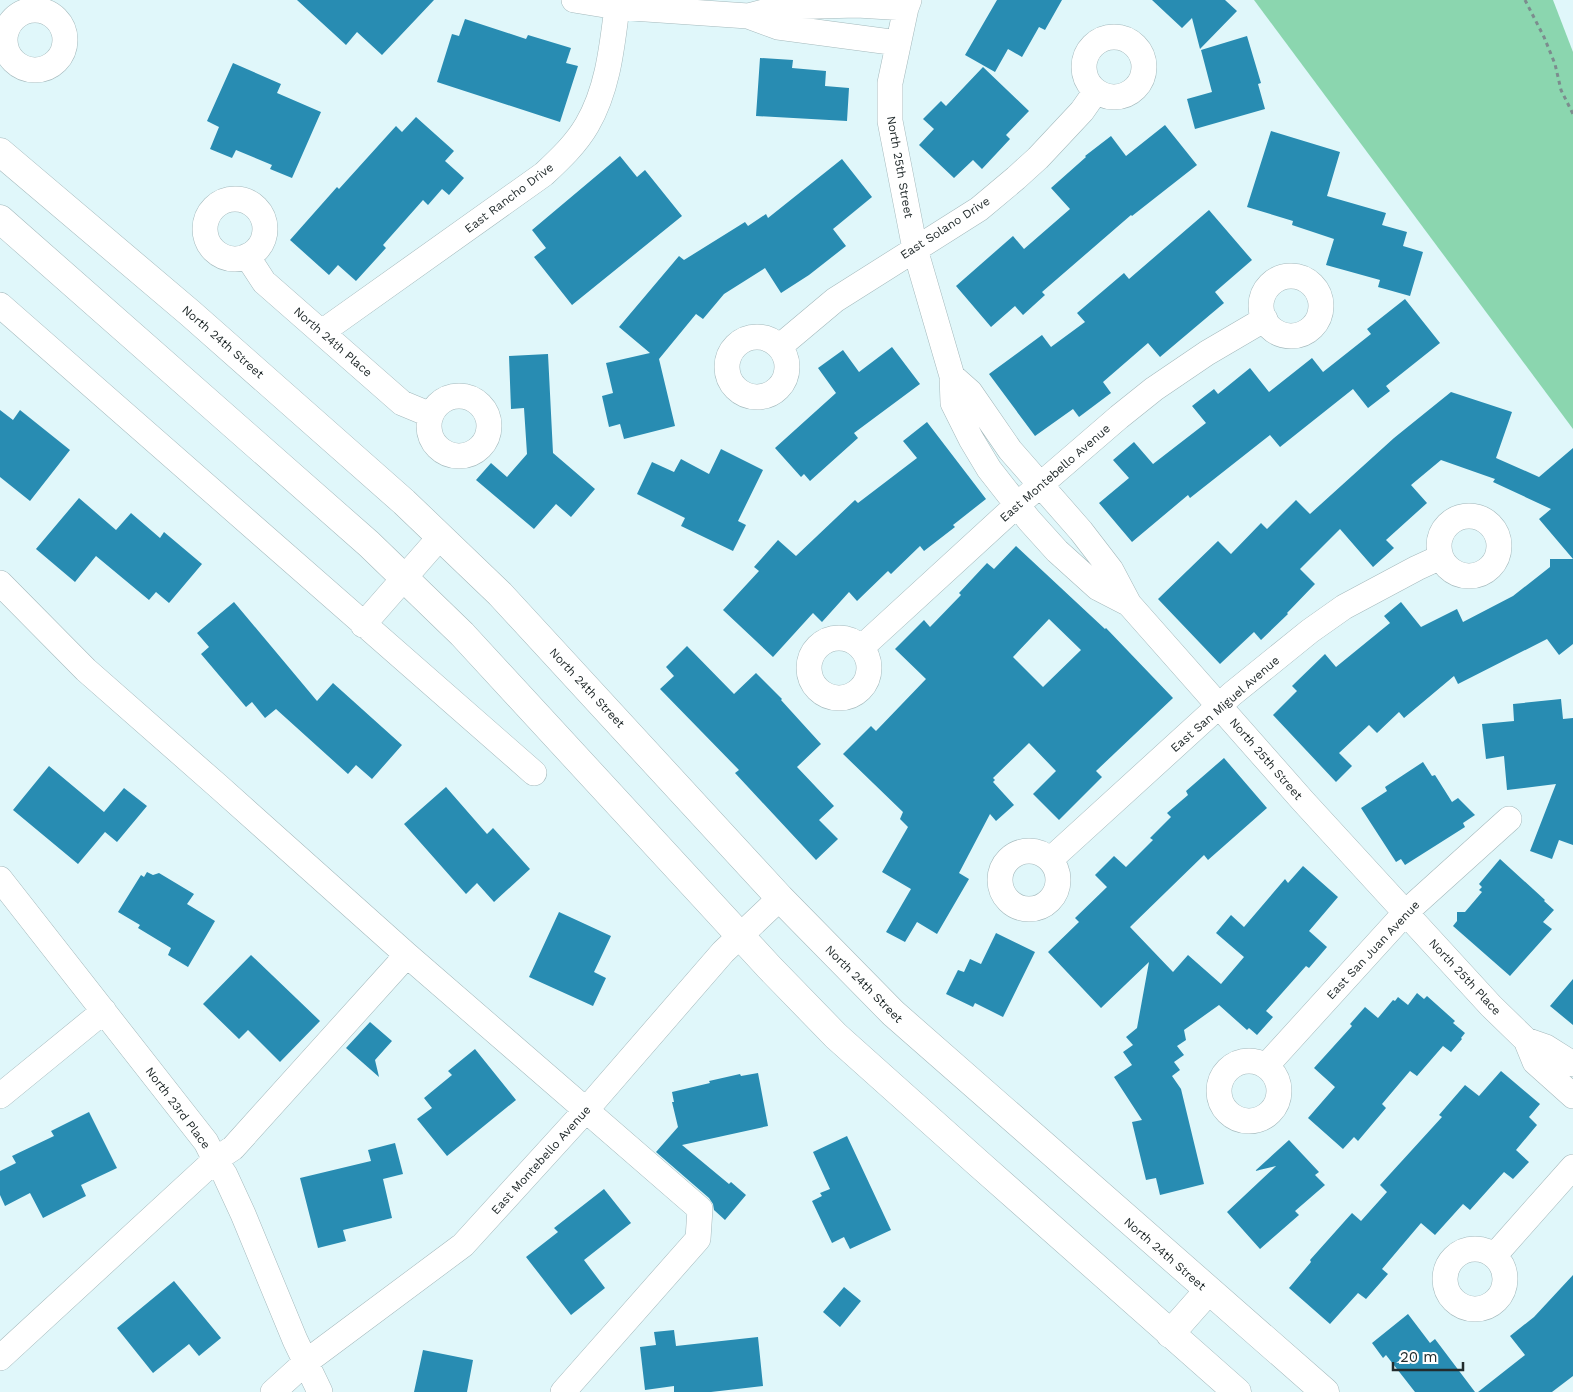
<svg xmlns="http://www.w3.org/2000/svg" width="1573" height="1392" viewBox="0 0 1573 1392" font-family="'Work Sans',sans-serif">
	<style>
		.green { fill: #8bd6af }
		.building { fill: #288cb2; fill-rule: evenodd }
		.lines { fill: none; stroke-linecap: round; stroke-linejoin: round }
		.minor-casing { stroke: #a4b9bc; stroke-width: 26 }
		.major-casing { stroke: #a4b9bc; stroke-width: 29 }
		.path { stroke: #7c8c8e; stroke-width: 3; stroke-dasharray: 4 4; stroke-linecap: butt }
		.minor { stroke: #fff; stroke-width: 25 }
		.major { stroke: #fff; stroke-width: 28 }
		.labels { text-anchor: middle; stroke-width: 4; stroke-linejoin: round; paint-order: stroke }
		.street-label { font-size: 12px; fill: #232c2d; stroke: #fff }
	</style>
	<rect width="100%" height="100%" fill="#e0f7fa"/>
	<path class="green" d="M 1254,0 L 1553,0 L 1573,52 L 1573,429 Z"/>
	<path class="building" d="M 297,0 L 434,0 L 382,55 L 357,32 L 346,45 Z
		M 997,0 L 1062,0 L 1045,30 L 1039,27 L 1022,57 L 1008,49 L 995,72 L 965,55 Z
		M 1152,0 L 1225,0 L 1237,11 L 1200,49 L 1192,18 L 1182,28 Z
		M 465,19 L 526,39 L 528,35 L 571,48 L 566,63 L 578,66 L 560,122 L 437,82 L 452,34 L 459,36 Z
		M 1247,36 L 1261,83 L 1258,84 L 1265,109 L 1195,129 L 1187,99 L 1212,92 L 1201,50 Z
		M 760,58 L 793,60 L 792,68 L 826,71 L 825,86 L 849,88 L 847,121 L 756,116 Z
		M 233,63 L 281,84 L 277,93 L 321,112 L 292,178 L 270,169 L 272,165 L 236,150 L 232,158 L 210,149 L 219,127 L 207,121 Z
		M 983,67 L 1029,111 L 1006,135 L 1010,139 L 982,169 L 973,160 L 954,178 L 919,145 L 934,129 L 923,119 L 941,101 L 946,106 Z
		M 416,117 L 454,151 L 445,161 L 464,178 L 449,195 L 442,189 L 428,205 L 423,200 L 383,245 L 386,248 L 356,281 L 338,265 L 329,275 L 290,240 L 337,187 L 339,189 L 396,126 L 402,132 Z
		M 1165,125 L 1197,165 L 1132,216 L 1131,215 L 1042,292 L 1045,295 L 1023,315 L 1015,306 L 991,327 L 956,286 L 1013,236 L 1024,249 L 1070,209 L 1051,188 L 1086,157 L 1085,156 L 1111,136 L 1126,156 Z
		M 1271,131 L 1340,152 L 1327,196 L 1386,213 L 1382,225 L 1407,232 L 1403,246 L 1423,252 L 1410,296 L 1378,287 L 1380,280 L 1326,265 L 1334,239 L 1292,225 L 1293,221 L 1247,207 Z
		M 620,156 L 637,177 L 645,170 L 682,216 L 572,305 L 534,257 L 546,248 L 532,230 Z
		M 842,159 L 872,197 L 833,229 L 846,246 L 809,275 L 781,293 L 765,268 L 724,294 L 703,319 L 696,314 L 659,359 L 675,426 L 624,439 L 620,424 L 609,427 L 602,396 L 613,393 L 606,363 L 650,353 L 619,327 L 679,256 L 684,260 L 745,222 L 748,226 L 766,214 L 768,218 Z
		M 1209,210 L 1252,260 L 1215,292 L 1224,303 L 1160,357 L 1148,343 L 1103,382 L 1111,393 L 1079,417 L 1073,409 L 1035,436 L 989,374 L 1042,335 L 1051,347 L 1085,322 L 1077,313 L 1124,273 L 1129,279 Z
		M 1405,299 L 1440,343 L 1386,386 L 1390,391 L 1368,408 L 1353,389 L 1280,447 L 1270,435 L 1190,498 L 1188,495 L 1132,542 L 1099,503 L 1129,478 L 1113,460 L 1134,442 L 1153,464 L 1206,423 L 1192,406 L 1214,389 L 1218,394 L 1250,368 L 1269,392 L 1312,358 L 1323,372 L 1371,334 L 1367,329 Z
		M 892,347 L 920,384 L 854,433 L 858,438 L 810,481 L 804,474 L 801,477 L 775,448 L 836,393 L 818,368 L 843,350 L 859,372 Z
		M 548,354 L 553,453 L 595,489 L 571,517 L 556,504 L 534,529 L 476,480 L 491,463 L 507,477 L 527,454 L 524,408 L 511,409 L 509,356 Z
		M 1451,392 L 1512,412 L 1496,458 L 1539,477 L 1573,448 L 1573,644 L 1559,655 L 1547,639 L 1458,684 L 1454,676 L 1404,718 L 1399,712 L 1377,733 L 1369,725 L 1339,753 L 1352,766 L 1336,782 L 1273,715 L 1297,691 L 1292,686 L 1325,654 L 1336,667 L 1390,623 L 1384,616 L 1401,602 L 1421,627 L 1457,609 L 1463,622 L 1513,596 L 1550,567 L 1550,559 L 1573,559 L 1539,519 L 1551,509 L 1493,482 L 1495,479 L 1441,460 L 1411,485 L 1427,503 L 1386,540 L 1394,548 L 1373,567 L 1340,529 L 1300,569 L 1315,584 L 1287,613 L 1288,614 L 1261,640 L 1254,632 L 1220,664 L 1158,599 L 1218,541 L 1231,554 L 1261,523 L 1267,529 L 1296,500 L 1310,514 L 1394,438 Z
		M 0,410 L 13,420 L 20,410 L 70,450 L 30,501 L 0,477 Z
		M 927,422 L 986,499 L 953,525 L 955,527 L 924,551 L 920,546 L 891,574 L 888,571 L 857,601 L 849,592 L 822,622 L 813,613 L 773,657 L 723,610 L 759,571 L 754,567 L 778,540 L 796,556 L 855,500 L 858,503 L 917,458 L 903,441 Z
		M 721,449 L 763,470 L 738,521 L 746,525 L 733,551 L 681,526 L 685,518 L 637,494 L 652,462 L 674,472 L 681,459 L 709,474 Z
		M 79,498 L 116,530 L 131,513 L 160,538 L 164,532 L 202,564 L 169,603 L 156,592 L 149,600 L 96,556 L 75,582 L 36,549 Z
		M 1016,546 L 1105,629 L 1106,628 L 1173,698 L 1096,771 L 1102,777 L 1059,820 L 1033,794 L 1056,771 L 1029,743 L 993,778 L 995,780 L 993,782 L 1014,805 L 996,821 L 990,814 L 959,873 L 969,879 L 937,934 L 917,922 L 905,942 L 886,932 L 911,889 L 882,872 L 908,827 L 900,819 L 903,812 L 843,754 L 871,726 L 876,731 L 926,679 L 895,649 L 924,620 L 930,627 L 961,595 L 959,593 L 987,563 L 994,569 ZM 1049,619 L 1081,650 L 1043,687 L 1013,657 Z
		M 234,602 L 317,701 L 333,683 L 402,745 L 372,779 L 356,765 L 348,774 L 276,709 L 265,718 L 252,702 L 246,707 L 201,654 L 209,647 L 197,633 Z
		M 687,646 L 734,694 L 756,673 L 782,699 L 781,700 L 821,744 L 797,767 L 834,806 L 819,820 L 838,839 L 816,860 L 735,773 L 739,770 L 660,689 L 674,676 L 666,667 Z
		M 1561,699 L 1563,719 L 1573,718 L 1573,845 L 1559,840 L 1552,859 L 1530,851 L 1556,784 L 1507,790 L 1504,756 L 1486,759 L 1482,724 L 1514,721 L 1513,704 Z
		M 1224,758 L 1267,808 L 1208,860 L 1204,855 L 1130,927 L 1173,972 L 1188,955 L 1221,984 L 1244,957 L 1216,933 L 1231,915 L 1244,927 L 1285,879 L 1288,883 L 1303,866 L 1338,897 L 1309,931 L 1327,947 L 1309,968 L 1306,966 L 1266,1011 L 1273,1017 L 1257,1035 L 1249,1028 L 1247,1030 L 1219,1005 L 1184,1030 L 1186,1040 L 1177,1046 L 1184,1055 L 1174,1062 L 1180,1070 L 1172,1076 L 1181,1089 L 1204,1184 L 1160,1195 L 1156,1178 L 1146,1180 L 1132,1122 L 1142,1120 L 1114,1077 L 1132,1065 L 1123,1052 L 1133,1045 L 1126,1037 L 1137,1028 L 1149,962 L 1101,1008 L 1048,952 L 1079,922 L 1075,918 L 1107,887 L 1095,875 L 1114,856 L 1126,867 L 1153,840 L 1150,838 L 1171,817 L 1167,813 L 1188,795 L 1186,791 Z
		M 1423,762 L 1432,776 L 1435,775 L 1452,802 L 1458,798 L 1475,815 L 1463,823 L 1465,827 L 1405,865 L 1401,859 L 1396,862 L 1361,808 L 1387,791 L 1385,787 Z
		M 49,766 L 104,812 L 124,788 L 147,806 L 117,842 L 105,832 L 78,864 L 13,810 Z
		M 446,787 L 487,834 L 493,828 L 530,869 L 494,902 L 477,883 L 466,894 L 404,824 Z
		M 1500,859 L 1545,900 L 1544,901 L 1554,910 L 1543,922 L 1552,929 L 1510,976 L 1453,926 L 1457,921 L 1457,912 L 1465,912 L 1482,892 L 1479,890 L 1482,887 L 1479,884 Z
		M 147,872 L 153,875 L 159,873 L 194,894 L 187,904 L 215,921 L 188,967 L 168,955 L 171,948 L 138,928 L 140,925 L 118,912 L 141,875 L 144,877 Z
		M 559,912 L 611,936 L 594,972 L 606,978 L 593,1006 L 529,977 Z
		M 996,933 L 1035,952 L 1003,1017 L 975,1003 L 973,1007 L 946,994 L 958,970 L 964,972 L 970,959 L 981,964 Z
		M 251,955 L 320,1021 L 280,1062 L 248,1030 L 239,1039 L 203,1004 Z
		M 1573,979 L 1573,1025 L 1550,1006 Z
		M 1417,993 L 1424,999 L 1427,996 L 1455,1021 L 1453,1023 L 1465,1033 L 1461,1038 L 1462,1039 L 1451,1052 L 1443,1046 L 1417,1076 L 1410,1071 L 1382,1104 L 1386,1108 L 1358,1141 L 1354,1137 L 1343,1149 L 1308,1118 L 1335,1087 L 1314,1068 L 1352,1026 L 1350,1024 L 1365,1007 L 1378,1018 L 1393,1000 L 1395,1001 L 1398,997 L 1408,1005 Z
		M 370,1022 L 392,1041 L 375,1060 L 379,1077 L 346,1048 Z
		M 475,1049 L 516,1100 L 447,1156 L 417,1119 L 432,1108 L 424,1098 L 452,1075 L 448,1071 Z
		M 1501,1071 L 1540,1104 L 1529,1117 L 1537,1125 L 1516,1150 L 1529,1162 L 1513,1179 L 1504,1172 L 1470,1210 L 1463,1204 L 1435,1235 L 1421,1223 L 1382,1269 L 1388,1274 L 1366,1299 L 1358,1293 L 1330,1324 L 1289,1288 L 1311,1262 L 1310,1260 L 1352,1213 L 1361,1221 L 1387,1192 L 1380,1185 L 1442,1117 L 1439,1115 L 1465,1085 L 1479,1096 Z
		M 758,1073 L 768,1126 L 682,1145 L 729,1184 L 731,1182 L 746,1195 L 725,1220 L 714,1210 L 713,1204 L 709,1198 L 656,1152 L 678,1127 L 672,1102 L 674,1102 L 672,1092 L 710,1083 L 709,1081 L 740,1074 L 741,1076 Z
		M 89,1112 L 117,1168 L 81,1185 L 86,1196 L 43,1218 L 30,1193 L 5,1206 L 0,1195 L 0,1171 L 16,1163 L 12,1156 L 54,1136 L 51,1131 Z
		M 847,1136 L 891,1230 L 850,1249 L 844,1237 L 832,1243 L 812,1201 L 822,1196 L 820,1193 L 830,1189 L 813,1152 Z
		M 1289,1140 L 1319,1172 L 1315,1175 L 1325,1185 L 1295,1211 L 1299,1215 L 1260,1249 L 1227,1212 L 1276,1166 L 1255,1171 Z
		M 395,1143 L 403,1174 L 383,1179 L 392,1218 L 343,1230 L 346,1241 L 318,1248 L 300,1178 L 371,1161 L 368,1150 Z
		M 604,1189 L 631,1223 L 584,1260 L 605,1288 L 571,1315 L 526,1257 L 558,1232 L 554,1228 Z
		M 1573,1275 L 1573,1376 L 1552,1392 L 1478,1392 L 1525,1355 L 1510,1336 L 1534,1317 Z
		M 174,1281 L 221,1338 L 199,1356 L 189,1344 L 153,1373 L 117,1328 Z
		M 844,1287 L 861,1301 L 840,1327 L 823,1312 Z
		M 1408,1314 L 1430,1343 L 1435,1339 L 1475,1392 L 1415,1392 L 1386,1355 L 1383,1358 L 1372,1343 Z
		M 674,1330 L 676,1346 L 758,1337 L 763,1386 L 711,1392 L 674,1392 L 674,1386 L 645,1390 L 640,1347 L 656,1345 L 654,1332 Z
		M 423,1350 L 473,1360 L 467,1392 L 414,1392 Z"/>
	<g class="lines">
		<defs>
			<path id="minor" d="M 574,0 L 617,7 L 748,16 L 778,27 L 898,43
				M 909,0 L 906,8 L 890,83 L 890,121 L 915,249 L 952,376 L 953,403 L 971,439 L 989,469 L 1029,520 L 1057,551 L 1098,588 L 1129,604
				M5 40a30 30 0 1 1 60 0a30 30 0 1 1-60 0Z
				M 748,16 L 783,7 L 857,5 L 906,8
				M1084 67a30 30 0 1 1 60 0a30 30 0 1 1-60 0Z
				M205 229a30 30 0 1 1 60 0a30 30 0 1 1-60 0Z
				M 247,256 L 264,282 L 402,403 L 431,415
				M1261 306a30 30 0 1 1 60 0a30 30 0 1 1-60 0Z
				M 0,305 L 534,773
				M 322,332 L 544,174 C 560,159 576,144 587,125 C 608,89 612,47 617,7
				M727 367a30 30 0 1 1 60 0a30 30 0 1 1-60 0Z
				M 779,347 L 835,300 L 979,209 L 1016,178 L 1038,158 L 1082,111 L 1096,91
				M 952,376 L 970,392 L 1010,450 L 1081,531 L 1111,570 L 1129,604 L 1303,801 L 1491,1006 L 1526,1040 L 1535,1062 L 1573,1096
				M429 426a30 30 0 1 1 60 0a30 30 0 1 1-60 0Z
				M1439 546a30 30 0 1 1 60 0a30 30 0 1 1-60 0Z
				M 0,583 L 86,670 L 218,786 L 407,955 L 700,1209 L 698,1239 L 563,1392
				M 363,625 L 440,537
				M809 668a30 30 0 1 1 60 0a30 30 0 1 1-60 0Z
				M 861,648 L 1017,505 L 1119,417 L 1154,389 L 1207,353 L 1265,319
				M1000 880a29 29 0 1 1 58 0a29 29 0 1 1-58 0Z
				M 1051,859 L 1232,694 L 1310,631 L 1344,607 L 1417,568 L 1441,557
				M 0,879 L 206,1142 L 215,1160 L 225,1175 L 243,1214 L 295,1340 L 320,1392
				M 1526,1040 L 1546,1047 L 1573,1064
				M1219 1091a30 30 0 1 1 60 0a30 30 0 1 1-60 0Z
				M 1266,1066 L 1406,912 L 1509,819
				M 0,1096 L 104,1011
				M1445 1279a30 30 0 1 1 60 0a30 30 0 1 1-60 0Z
				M 1494,1256 L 1573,1167
				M 0,1358 L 215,1160 L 233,1148 L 407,955
				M 273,1392 L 306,1362 L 463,1245 L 586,1110 L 723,952 L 780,898"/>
			<path id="major" d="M 0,152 L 190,313 L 404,502 L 500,594 L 780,898 L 893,1013 L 1325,1392
				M 0,219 L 369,544 L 462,634 L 769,967 L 836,1036 L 978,1163 L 1237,1392
				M 1170,1334 L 1208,1291"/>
		</defs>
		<use href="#minor" class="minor-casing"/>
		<use href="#major" class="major-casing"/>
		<path class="path" d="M 1525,0 L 1544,37 L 1555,64 L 1561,90 L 1573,114"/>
		<use href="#minor" class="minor"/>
		<use href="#major" class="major"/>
	</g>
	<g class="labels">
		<g class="street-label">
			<text transform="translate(900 167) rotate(80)" y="4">North 25th Street</text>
			<text transform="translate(509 198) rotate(-37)" y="4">East Rancho Drive</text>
			<text transform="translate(945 228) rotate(-33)" y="4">East Solano Drive</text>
			<text transform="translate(223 342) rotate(41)" y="4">North 24th Street</text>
			<text transform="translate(333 342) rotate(41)" y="4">North 24th Place</text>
			<text transform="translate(1055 473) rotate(-41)" y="4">East Montebello Avenue</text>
			<text transform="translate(587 688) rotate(47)" y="4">North 24th Street</text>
			<text transform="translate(1225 704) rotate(-41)" y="4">East San Miguel Avenue</text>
			<text transform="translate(1266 759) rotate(49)" y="4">North 25th Street</text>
			<text transform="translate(1373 950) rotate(-47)" y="4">East San Juan Avenue</text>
			<text transform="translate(1465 977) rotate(47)" y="4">North 25th Place</text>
			<text transform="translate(864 984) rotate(45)" y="4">North 24th Street</text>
			<text transform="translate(178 1108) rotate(53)" y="4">North 23rd Place</text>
			<text transform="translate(541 1160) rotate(-48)" y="4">East Montebello Avenue</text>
			<text transform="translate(1165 1254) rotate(41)" y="4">North 24th Street</text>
		</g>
	</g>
	<path d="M1393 1362v8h70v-8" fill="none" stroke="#232c2d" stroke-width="2.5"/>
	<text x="1400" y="1362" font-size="15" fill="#232c2d" stroke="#ffffff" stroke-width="4" paint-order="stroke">20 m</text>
</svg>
